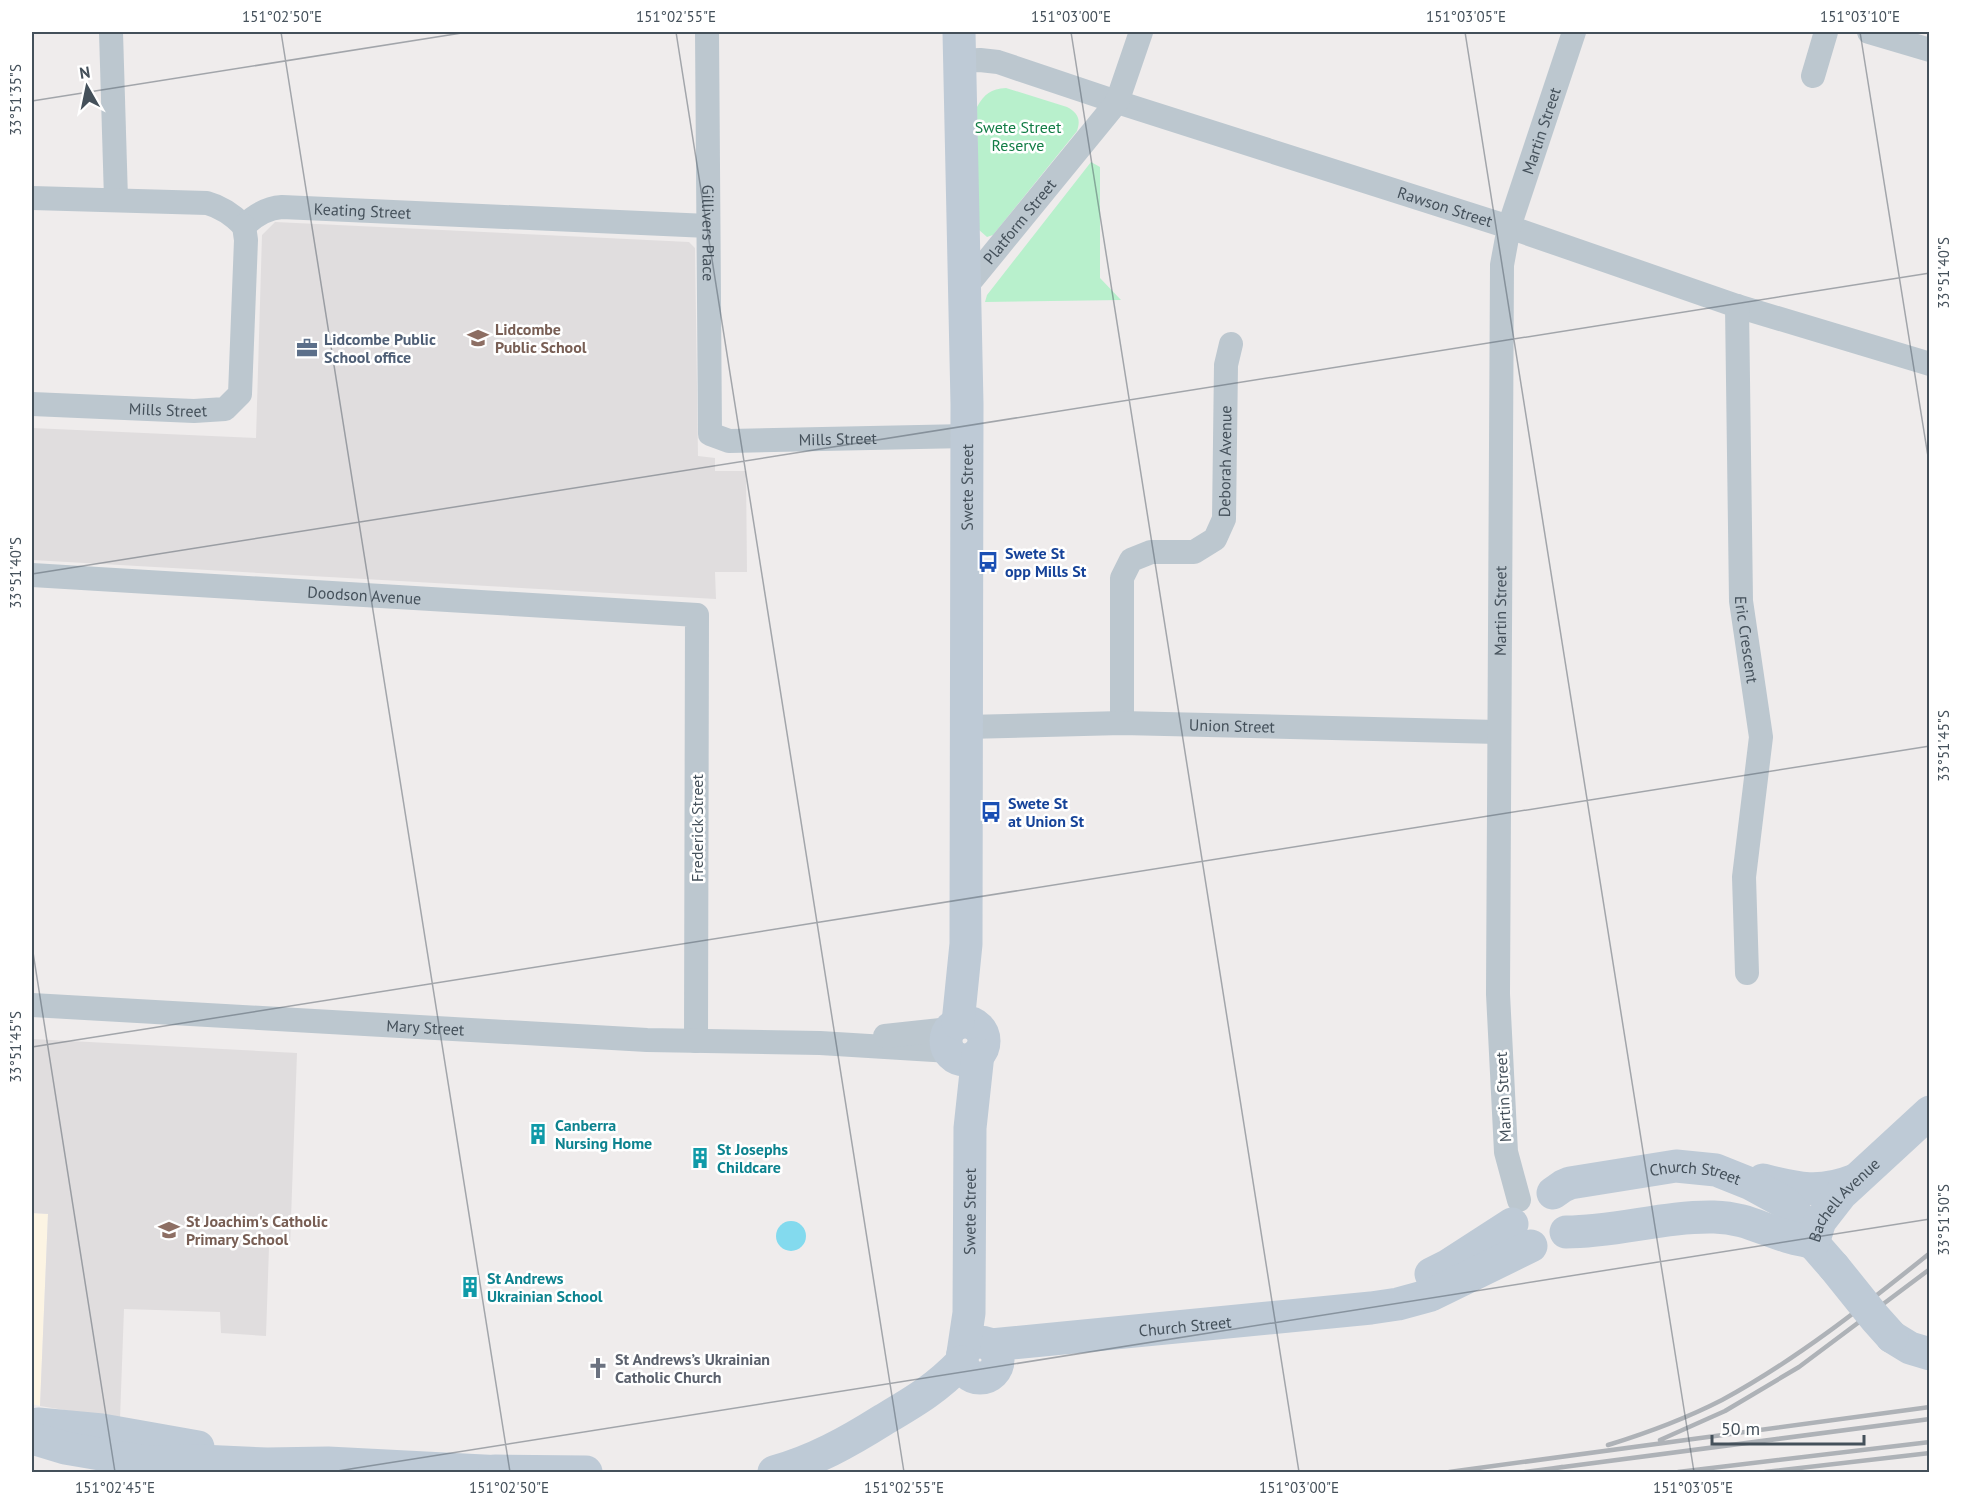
<svg xmlns="http://www.w3.org/2000/svg" width="1961" height="1504" viewBox="0 0 1961 1504" font-family="'PT Sans',sans-serif">
	<style>
		.commercial { fill: #fcf4e3 }
		.education { fill: #e0ddde }
		.green { fill: #b8f0cc }
		.water { fill: #83daee }
		.lines { fill: none; stroke-linecap: round; stroke-linejoin: round }
		.street { stroke: #bcc7cf; stroke-width: 24 }
		.secondary { stroke: #becad6; stroke-width: 33 }
		.rail { stroke: #aeb2b7; stroke-width: 4.5 }
		.secondary-bridge { stroke: #becad6; stroke-width: 33 }
		.ticks { fill: none; stroke: #44505a; stroke-width: 1.5; stroke-opacity: 0.45 }
		.labels { text-anchor: middle; stroke-width: 5; stroke-linejoin: round; paint-order: stroke }
		.park-label { font-size: 16px; fill: #137d46; stroke: #fff }
		.street-label { font-size: 16px; fill: #44505a; stroke: #fff }
		.education-label { font-size: 16px; font-weight: bold; fill: #785e54; stroke: #fff; text-anchor: start }
		.service-label { font-size: 16px; font-weight: bold; fill: #4e5e75; stroke: #fff; text-anchor: start }
		.transit-label { font-size: 16px; font-weight: bold; fill: #164399; stroke: #fff; text-anchor: start }
		.culture-label { font-size: 16px; font-weight: bold; fill: #0d838f; stroke: #fff; text-anchor: start }
		.worship-label { font-size: 16px; font-weight: bold; fill: #5b616d; stroke: #fff; text-anchor: start }
		.neatline { fill: none; stroke: #44505a; stroke-width: 2 }
		.ticks-label { font-size: 15px; text-anchor: middle; fill: #44505a }
	</style>
	<rect width="100%" height="100%" fill="#efecec"/>
	<path class="commercial" d="M 32,1213 L 48,1214 L 40,1406 L 32,1404 Z"/>
	<path class="education" d="M 275,222 L 689,242 L 695,248 L 698,456 L 715,458 L 715,471 L 746,471 L 747,572 L 715,572 L 716,599 L 32,560 L 32,428 L 256,438 L 262,235 Z
		M 32,1039 L 297,1053 L 290,1246 L 269,1247 L 266,1336 L 221,1333 L 220,1312 L 124,1309 L 120,1419 L 40,1406 L 48,1214 L 32,1213 Z"/>
	<path class="green" d="M 1006,88 L 1067,107 C 1078,113 1081,119 1077,131 L 993,235 L 987,237 L 978,229 L 977,107 C 984,94 991,89 1006,88 Z
		M 1091,162 L 1100,167 L 1100,278 L 1121,300 L 985,302 L 987,295 Z"/>
	<path class="water" d="M776 1236a15 15 0 1 1 30 0a15 15 0 1 1-30 0Z"/>
	<g class="lines">
		<g class="street">
			<path d="M 111,32 L 116,199"/>
			<path id="s1" d="M 707,32 L 710,434 L 729,441 L 967,436"/>
			<path d="M 1869,32 L 1930,50"/>
			<path id="s2" d="M 958,61 L 980,60 L 998,62 L 1117,102 L 1509,227 L 1737,306 L 1930,364"/>
			<path d="M 1813,76 L 1826,32"/>
			<path d="M 32,198 L 207,203 C 222,207 233,215 244,226"/>
			<path id="s3" d="M 244,226 C 255,215 267,208 282,207 L 708,226"/>
			<path id="s4" d="M 965,288 L 1117,102 L 1141,32"/>
			<path id="s5" d="M 1737,306 L 1741,601 L 1761,737 L 1744,877 L 1747,973"/>
			<path id="s6" d="M 32,404 L 194,411 L 225,409 L 240,394 L 246,240 L 244,226"/>
			<path id="s7" d="M 32,575 L 697,615 L 696,1041"/>
			<path id="s8" d="M 1122,723 L 1122,578 L 1131,560 L 1151,552 L 1194,552 L 1215,539 L 1224,519 L 1226,365 L 1231,344"/>
			<path id="s9" d="M 966,727 L 1122,723 L 1498,732"/>
			<path id="s10" d="M 32,1005 L 647,1040 L 820,1043 L 950,1051"/>
			<path d="M 885,1036 L 950,1029"/>
			<path id="s11" d="M 1519,1200 L 1506,1152 L 1498,994 L 1502,265 L 1509,227 L 1574,32"/>
		</g>
		<g class="secondary">
			<circle cx="965" cy="1041" r="19"/>
			<path id="s12" d="M 958,1023 L 966,944 L 967,404 L 959,32"/>
			<path d="M 1763,1180 C 1798,1189 1820,1194 1855,1180"/>
			<path id="s13" d="M 1553,1193 L 1563,1186 L 1570,1183 L 1676,1166 L 1716,1170 L 1751,1184 L 1784,1202 L 1804,1223 L 1813,1243 L 1834,1267"/>
			<path d="M 1566,1232 C 1616,1232 1664,1216 1714,1217 C 1745,1218 1759,1228 1786,1236 C 1794,1239 1804,1240 1813,1243"/>
			<path id="s14" d="M 1813,1243 L 1820,1221 L 1841,1194 L 1930,1112"/>
			<path d="M 1431,1274 L 1447,1266 L 1512,1224"/>
			<path d="M 1892,1337 L 1910,1348 L 1930,1354"/>
			<circle cx="980" cy="1360" r="18"/>
			<path id="s15" d="M 991,1345 L 1371,1308 L 1398,1304 L 1431,1295 L 1531,1246"/>
			<path id="s16" d="M 963,1353 L 969,1313 L 970,1128 L 978,1054"/>
			<path d="M 38,1424 L 102,1430 L 198,1447"/>
			<path d="M 32,1438 L 65,1448 L 147,1462 L 200,1461 L 267,1464 L 328,1463 L 503,1472"/>
			<path d="M 495,1471 L 586,1472"/>
			<path d="M 774,1472 C 814,1461 848,1442 883,1420 C 915,1401 936,1389 962,1362"/>
		</g>
		<path class="rail" d="M 1660,1440 L 1725,1411 L 1799,1367 L 1930,1269
			M 1608,1445 C 1647,1433 1685,1419 1722,1400 C 1796,1360 1864,1306 1930,1253
			M 1535,1471 L 1562,1467
			M 1449,1472 L 1930,1407
			M 1525,1472 L 1930,1419
			M 1678,1472 L 1930,1442
			M 1765,1472 L 1930,1453"/>
		<path class="secondary-bridge" d="M 1834,1267 L 1875,1318 L 1892,1337"/>
	</g>
	<path class="ticks" d="M 281,32 L 510,1472M 676,32 L 904,1472M 1071,32 L 1299,1472M 1465,32 L 1694,1472M 1860,32 L 1930,469M 32,101 L 468,32M 32,574 L 1930,273M 32,946 L 115,1472M 32,1047 L 1930,746M 331,1472 L 1930,1219"/>
	<defs>
		<symbol id="school-bare" viewBox="-9 -9 18 18"><path d="M0-5L7-2L0 1L-7-2ZM-4 1L0 2.5L4 1V4Q0 6-4 4Z" fill="#8d6e63" stroke="#fff" stroke-width="2.5" paint-order="stroke"/></symbol>
		<symbol id="office-bare" viewBox="-9 -9 18 18"><path d="M-6-3h4V-5.5h4V-3h4V5H-6ZM-1-4.5V-3h2v-1.5ZM-6 0V1H6V0Z" fill="#5c6f8a" stroke="#fff" stroke-width="2.5" paint-order="stroke"/></symbol>
		<symbol id="bus-bare" viewBox="-9 -9 18 18"><path d="M-5-6H5V4H4V6H2V4H-2V6H-4V4H-5ZM-3.5-4V0h7V-4ZM-3.5 1.2v1.5H-2V1.2ZM2 1.2v1.5H3.5V1.2Z" fill="#1a4fb4" stroke="#fff" stroke-width="2.5" paint-order="stroke"/></symbol>
		<symbol id="building-bare" viewBox="-9 -9 18 18"><path d="M-4-6H4V6H1V3H-1V6H-4ZM-2.5-4.3h1.7v1.8h-1.7ZM.8-4.3h1.7v1.8H.8ZM-2.5-1h1.7V.8h-1.7ZM.8-1h1.7V.8H.8Z" fill="#0f9aa8" stroke="#fff" stroke-width="2.5" paint-order="stroke"/></symbol>
		<symbol id="church-bare" viewBox="-9 -9 18 18"><path d="M-1.2-6h2.4v3.5h3.3v2.4h-3.3V6h-2.4V-.1h-3.3v-2.4h3.3Z" fill="#6b7280" stroke="#fff" stroke-width="2.5" paint-order="stroke"/></symbol>
	</defs>
	<g fill-rule="evenodd">
		<use href="#school-bare" x="463" y="323" width="30" height="30"/>
		<use href="#office-bare" x="292" y="333" width="30" height="30"/>
		<use href="#bus-bare" x="973" y="547" width="30" height="30"/>
		<use href="#bus-bare" x="976" y="797" width="30" height="30"/>
		<use href="#building-bare" x="523" y="1119" width="30" height="30"/>
		<use href="#building-bare" x="685" y="1143" width="30" height="30"/>
		<use href="#school-bare" x="154" y="1215" width="30" height="30"/>
		<use href="#building-bare" x="455" y="1272" width="30" height="30"/>
		<use href="#church-bare" x="583" y="1353" width="30" height="30"/>
	</g>
	<g class="labels">
		<g class="park-label">
			<text x="1018" y="133">Swete Street<tspan x="1018" dy="18">Reserve</tspan></text>
		</g>
		<g class="street-label">
			<text dy="6" stroke="none"><textPath href="#s11" startOffset="1077">Martin Street</textPath></text>
			<text dy="6" stroke="none"><textPath href="#s2" startOffset="510">Rawson Street</textPath></text>
			<text dy="6" stroke="none"><textPath href="#s3" startOffset="124">Keating Street</textPath></text>
			<text dy="6" stroke="none"><textPath href="#s4" startOffset="86">Platform Street</textPath></text>
			<text dy="6" stroke="none"><textPath href="#s1" startOffset="201">Gillivers Place</textPath></text>
			<text dy="6" stroke="none"><textPath href="#s6" startOffset="136">Mills Street</textPath></text>
			<text dy="6" stroke="none"><textPath href="#s1" startOffset="531">Mills Street</textPath></text>
			<text dy="6" stroke="none"><textPath href="#s8" startOffset="334">Deborah Avenue</textPath></text>
			<text dy="6" stroke="none"><textPath href="#s12" startOffset="536">Swete Street</textPath></text>
			<text dy="6" stroke="none"><textPath href="#s7" startOffset="333">Doodson Avenue</textPath></text>
			<text dy="6" stroke="none"><textPath href="#s11" startOffset="591">Martin Street</textPath></text>
			<text dy="6" stroke="none"><textPath href="#s5" startOffset="334">Eric Crescent</textPath></text>
			<text dy="6" stroke="none"><textPath href="#s9" startOffset="266">Union Street</textPath></text>
			<text transform="translate(697 828) rotate(-90)" y="6">Frederick Street</text>
			<text dy="6" stroke="none"><textPath href="#s10" startOffset="394">Mary Street</textPath></text>
			<text transform="translate(1503 1097) rotate(-93)" y="6">Martin Street</text>
			<text dy="6" stroke="none"><textPath href="#s13" startOffset="147">Church Street</textPath></text>
			<text dy="6" stroke="none"><textPath href="#s14" startOffset="54">Bachell Avenue</textPath></text>
			<text dy="6" stroke="none"><textPath href="#s16" startOffset="142">Swete Street</textPath></text>
			<text dy="6" stroke="none"><textPath href="#s15" startOffset="195">Church Street</textPath></text>
		</g>
		<g class="education-label">
			<text x="495" y="335">Lidcombe<tspan x="495" dy="18">Public School</tspan></text>
			<text x="186" y="1227">St Joachim's Catholic<tspan x="186" dy="18">Primary School</tspan></text>
		</g>
		<g class="service-label">
			<text x="324" y="345">Lidcombe Public<tspan x="324" dy="18">School office</tspan></text>
		</g>
		<g class="transit-label">
			<text x="1005" y="559">Swete St<tspan x="1005" dy="18">opp Mills St</tspan></text>
			<text x="1008" y="809">Swete St<tspan x="1008" dy="18">at Union St</tspan></text>
		</g>
		<g class="culture-label">
			<text x="555" y="1131">Canberra<tspan x="555" dy="18">Nursing Home</tspan></text>
			<text x="717" y="1155">St Josephs<tspan x="717" dy="18">Childcare</tspan></text>
			<text x="487" y="1284">St Andrews<tspan x="487" dy="18">Ukrainian School</tspan></text>
		</g>
		<g class="worship-label">
			<text x="615" y="1365">St Andrews’s Ukrainian<tspan x="615" dy="18">Catholic Church</tspan></text>
		</g>
	</g>
	<rect width="1961" height="1504" fill="none" stroke="#ffffff" stroke-width="66"/>
	<g transform="translate(87 87) rotate(351)" stroke="#ffffff" stroke-width="4.5" paint-order="stroke">
	<path d="M0-4.5L10 22L0 15L-10 22Z" fill="#44505a"/>
	<text y="-9" font-size="16" font-weight="bold" text-anchor="middle" fill="#44505a">N</text>
	</g>
	<path d="M1712 1435v9h152v-9" fill="none" stroke="#44505a" stroke-width="3"/>
	<text x="1721" y="1435" font-size="18" fill="#44505a" stroke="#ffffff" stroke-width="4.5" paint-order="stroke">50 m</text>
	<rect x="33" y="33" width="1895" height="1438" class="neatline"/>
	<g class="ticks-label">
		<text x="282" y="22">151°02'50"E</text>
		<text x="676" y="22">151°02'55"E</text>
		<text x="1071" y="22">151°03'00"E</text>
		<text x="1466" y="22">151°03'05"E</text>
		<text x="1860" y="22">151°03'10"E</text>
		<text transform="translate(16 100) rotate(-90)" y="5">33°51'35"S</text>
		<text transform="translate(1944 273) rotate(-90)" y="5">33°51'40"S</text>
		<text transform="translate(16 573) rotate(-90)" y="5">33°51'40"S</text>
		<text transform="translate(1944 746) rotate(-90)" y="5">33°51'45"S</text>
		<text transform="translate(16 1047) rotate(-90)" y="5">33°51'45"S</text>
		<text transform="translate(1944 1220) rotate(-90)" y="5">33°51'50"S</text>
		<text x="115" y="1493">151°02'45"E</text>
		<text x="509" y="1493">151°02'50"E</text>
		<text x="904" y="1493">151°02'55"E</text>
		<text x="1299" y="1493">151°03'00"E</text>
		<text x="1693" y="1493">151°03'05"E</text>
	</g>
</svg>
